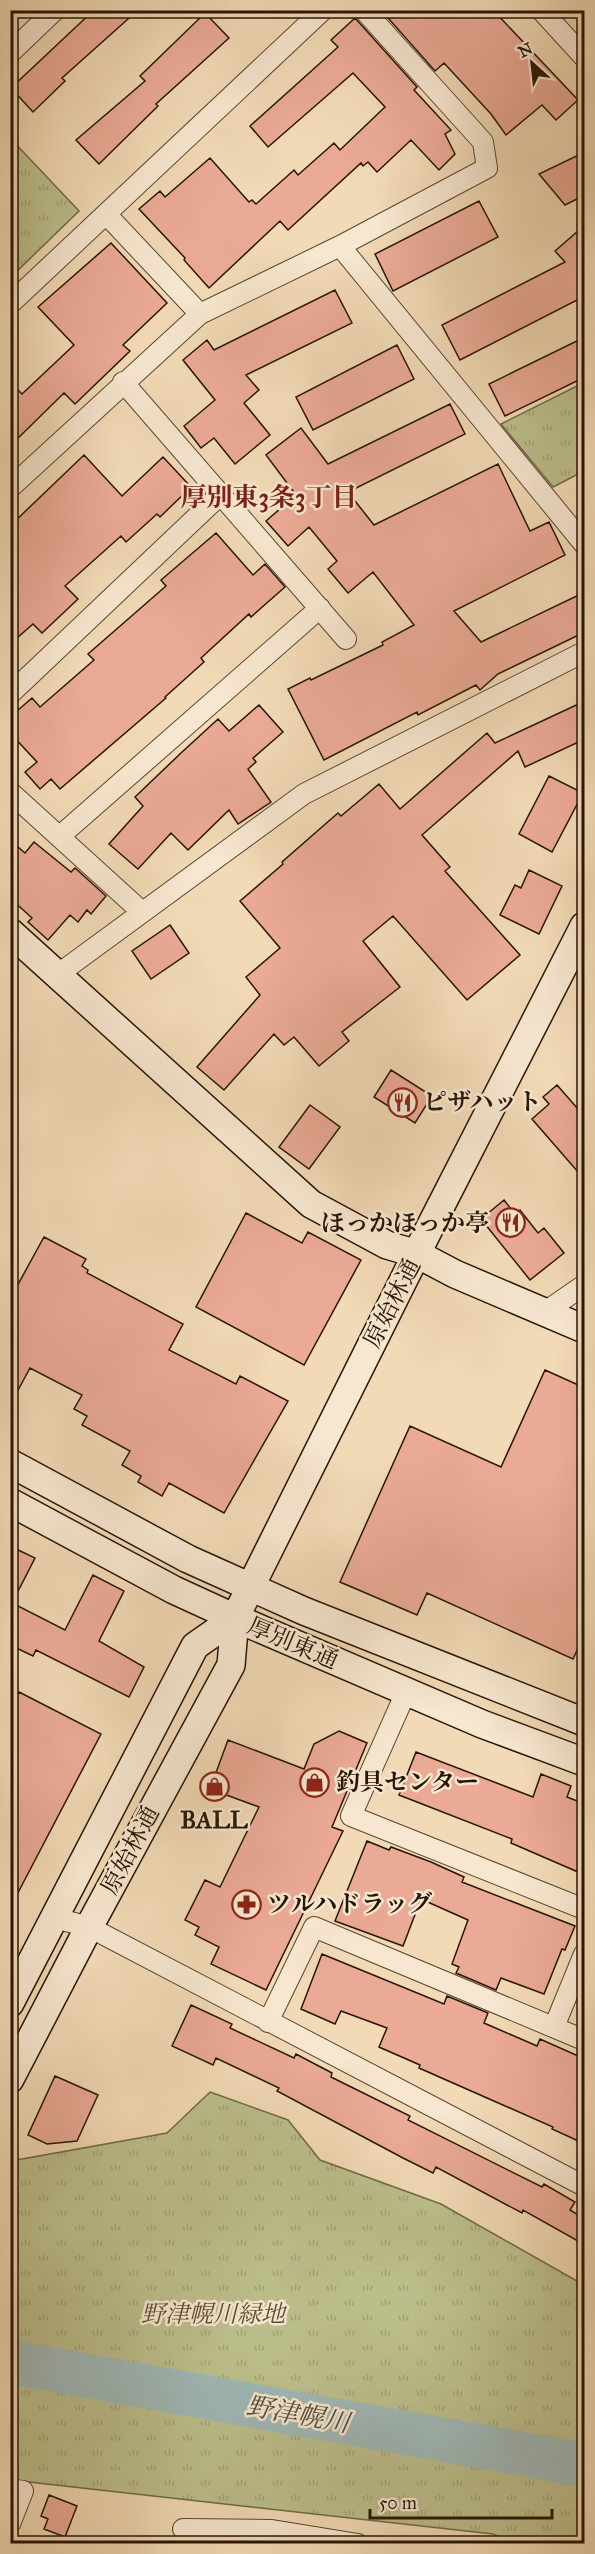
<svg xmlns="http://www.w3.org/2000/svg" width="595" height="2554" viewBox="0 0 595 2554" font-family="'IM FELL Great Primer','Noto Serif JP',serif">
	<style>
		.park { fill: url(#park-tufts); stroke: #726a48; stroke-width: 1.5 }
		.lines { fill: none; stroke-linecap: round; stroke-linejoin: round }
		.river { stroke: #9fb8b7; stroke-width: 44 }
		.building { fill: #ebaa96; stroke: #271505; stroke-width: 1.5 }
		.street-casing { stroke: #5a4631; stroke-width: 22 }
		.secondary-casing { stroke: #271505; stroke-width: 30 }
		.street { stroke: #f7e7d0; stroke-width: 20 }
		.secondary { stroke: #f7e7d0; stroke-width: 27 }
		.labels { text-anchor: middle; stroke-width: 5; stroke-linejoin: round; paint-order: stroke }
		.poi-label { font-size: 24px; font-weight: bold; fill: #271505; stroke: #f7e7d0; text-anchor: start }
		.street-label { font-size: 24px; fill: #271505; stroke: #f7e7d0 }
		.park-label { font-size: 24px; font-style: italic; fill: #5b5034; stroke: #f7e7d0 }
		.neighbourhood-label { font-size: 26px; font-weight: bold; fill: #7a1f14; stroke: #f7e7d0 }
		.water-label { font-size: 26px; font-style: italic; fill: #514e43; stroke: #f7e7d0 }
	</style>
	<defs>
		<pattern id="park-tufts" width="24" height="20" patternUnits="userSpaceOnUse" patternTransform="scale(1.5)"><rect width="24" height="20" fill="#bcbf8c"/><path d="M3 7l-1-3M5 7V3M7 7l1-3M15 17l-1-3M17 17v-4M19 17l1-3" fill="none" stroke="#a2a377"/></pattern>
	</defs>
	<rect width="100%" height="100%" fill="#f2dab6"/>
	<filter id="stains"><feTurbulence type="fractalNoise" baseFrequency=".00333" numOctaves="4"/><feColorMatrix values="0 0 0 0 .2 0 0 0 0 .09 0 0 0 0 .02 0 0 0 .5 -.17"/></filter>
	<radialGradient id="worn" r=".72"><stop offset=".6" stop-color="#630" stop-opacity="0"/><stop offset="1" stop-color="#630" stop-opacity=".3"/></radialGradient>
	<path class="park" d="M 11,139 L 79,211 L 11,277 Z
		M 581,384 L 584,389 L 584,471 L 553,487 L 501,424 Z
		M 210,2092 L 288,2120 L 320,2160 L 441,2204 L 584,2285 L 584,2543 L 512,2543 L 493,2534 L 11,2480 L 11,2161 L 167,2133 Z"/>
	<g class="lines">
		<path class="river" d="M 10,2362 L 584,2465"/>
	</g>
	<path class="building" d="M 94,10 L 138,10 L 62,78 L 65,81 L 33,112 L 11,88 Z
		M 381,10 L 493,10 L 578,100 L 556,120 L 542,105 L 506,135 L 491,114 L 444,63 L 435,71 Z
		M 205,13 L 229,38 L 156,104 L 158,106 L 99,164 L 76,140 L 145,81 L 140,76 Z
		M 355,18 L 417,87 L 414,90 L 451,130 L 445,134 L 455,154 L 439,170 L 411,140 L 377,172 L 368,162 L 363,166 L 361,163 L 288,230 L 280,221 L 209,288 L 184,260 L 185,258 L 139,209 L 160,191 L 165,197 L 210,158 L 249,202 L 252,200 L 256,204 L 294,170 L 298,175 L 334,143 L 340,150 L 385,107 L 353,73 L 268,147 L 250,126 L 338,47 L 331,40 Z
		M 585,152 L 585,195 L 565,205 L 539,174 Z
		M 479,201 L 498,237 L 393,291 L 375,254 Z
		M 585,225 L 585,296 L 460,360 L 442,325 L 565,262 L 555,251 Z
		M 111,243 L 167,303 L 123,345 L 130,351 L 75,404 L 64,393 L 10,446 L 10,382 L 22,394 L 74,345 L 38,307 Z
		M 335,290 L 352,323 L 246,375 L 259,390 L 244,403 L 270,435 L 235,464 L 214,438 L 201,448 L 184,426 L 215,400 L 183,360 L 207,340 L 214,350 Z
		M 585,337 L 585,377 L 505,416 L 489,384 Z
		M 397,345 L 414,379 L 313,430 L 296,397 Z
		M 450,404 L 465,434 L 348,492 L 374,525 L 498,464 L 530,531 L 549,522 L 565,555 L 454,611 L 481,642 L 585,592 L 585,632 L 498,674 L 480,690 L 476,685 L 418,715 L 417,712 L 324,760 L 288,689 L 310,678 L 311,680 L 383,645 L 382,642 L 414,625 L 373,572 L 348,593 L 328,569 L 337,561 L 309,527 L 288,546 L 266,521 L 296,495 L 266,455 L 301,428 L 328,464 Z
		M 84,455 L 122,496 L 163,457 L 191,487 L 160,517 L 157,514 L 126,542 L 121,536 L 65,586 L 78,599 L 42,633 L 33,624 L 10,644 L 10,526 Z
		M 216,533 L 253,575 L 265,564 L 285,587 L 251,617 L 249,614 L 201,658 L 204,662 L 165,697 L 166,698 L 60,789 L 51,779 L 40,789 L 25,772 L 37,762 L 10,733 L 10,717 L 32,698 L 40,707 L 94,660 L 88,654 L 166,586 L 161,580 Z
		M 585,701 L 585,739 L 525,767 L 518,751 L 422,835 L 450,867 L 445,871 L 520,955 L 467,1000 L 393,916 L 363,941 L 400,987 L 342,1032 L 349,1041 L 319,1066 L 294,1037 L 284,1045 L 274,1034 L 224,1090 L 197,1067 L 260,995 L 246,977 L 280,948 L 240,901 L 283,864 L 282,862 L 338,813 L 341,816 L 379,784 L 400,809 L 487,733 L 495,743 Z
		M 259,705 L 283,732 L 253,758 L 256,762 L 248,769 L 271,802 L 238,824 L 229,810 L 188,850 L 171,833 L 138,869 L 109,844 L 143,806 L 135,797 L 181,753 L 218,719 L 229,731 Z
		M 549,776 L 583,793 L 552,852 L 519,834 Z
		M 10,840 L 25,853 L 34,842 L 71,872 L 75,868 L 106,896 L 91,914 L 87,910 L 78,922 L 70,915 L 48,940 L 28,922 L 32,918 L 10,898 Z
		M 529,870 L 562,886 L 539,934 L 500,915 L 515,885 L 521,888 Z
		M 170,925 L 189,953 L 151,979 L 132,951 Z
		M 391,1070 L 432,1096 L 415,1123 L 374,1097 Z
		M 557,1085 L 585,1117 L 585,1180 L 532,1119 L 549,1104 L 543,1097 Z
		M 310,1105 L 340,1127 L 309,1169 L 279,1147 Z
		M 504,1200 L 515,1214 L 520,1210 L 538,1233 L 544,1228 L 564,1253 L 530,1280 L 481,1219 Z
		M 246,1213 L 302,1243 L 308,1232 L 361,1260 L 304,1365 L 196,1307 Z
		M 44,1237 L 86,1259 L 82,1266 L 88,1270 L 87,1273 L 183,1324 L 169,1350 L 236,1384 L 240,1376 L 288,1401 L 224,1513 L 169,1483 L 162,1496 L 138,1482 L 141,1476 L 122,1465 L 130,1451 L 82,1425 L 87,1416 L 74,1409 L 82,1395 L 30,1368 L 10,1405 L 10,1299 Z
		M 545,1370 L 585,1388 L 585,1633 L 573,1659 L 427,1593 L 417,1615 L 340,1582 L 410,1426 L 501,1467 Z
		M 10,1546 L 35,1558 L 12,1603 L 65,1630 L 93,1575 L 124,1591 L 99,1641 L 144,1667 L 129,1697 L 36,1650 L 33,1656 L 10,1645 Z
		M 19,1692 L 101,1734 L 10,1908 L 10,1708 Z
		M 339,1731 L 367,1743 L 332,1827 L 343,1831 L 266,1990 L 211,1964 L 219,1947 L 195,1935 L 199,1927 L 185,1920 L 205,1880 L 220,1887 L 259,1807 L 210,1789 L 228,1740 L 304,1769 L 314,1744 Z
		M 416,1752 L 533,1797 L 541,1774 L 571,1786 L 567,1797 L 585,1804 L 585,1875 L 511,1843 L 512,1839 L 399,1795 Z
		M 367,1841 L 389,1850 L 391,1847 L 431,1862 L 464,1877 L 462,1882 L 575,1926 L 565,1950 L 562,1949 L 544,1994 L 501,1978 L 496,1990 L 456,1973 L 459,1967 L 452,1964 L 468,1920 L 421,1899 L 403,1946 L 335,1921 Z
		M 322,1954 L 444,2004 L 447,1996 L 488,2013 L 484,2023 L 537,2046 L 540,2039 L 585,2059 L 585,2144 L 552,2129 L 553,2127 L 419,2068 L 420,2065 L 379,2047 L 387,2028 L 341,2011 L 335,2024 L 301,2009 Z
		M 191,2005 L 232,2024 L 230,2028 L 294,2058 L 296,2054 L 332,2073 L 331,2077 L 410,2116 L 408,2120 L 542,2187 L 544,2184 L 575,2202 L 570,2210 L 585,2219 L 585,2245 L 523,2210 L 522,2213 L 436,2167 L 433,2173 L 403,2158 L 277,2091 L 279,2088 L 216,2058 L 213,2065 L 172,2046 Z
		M 55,2076 L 98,2095 L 77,2141 L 47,2144 L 28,2135 Z
		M 49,2495 L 77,2506 L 65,2537 L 44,2529 L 48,2519 L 41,2516 Z"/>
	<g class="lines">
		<defs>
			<path id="street" d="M 541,10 L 584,57
				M 10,53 L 55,10
				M 106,214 L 200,314
				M 340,246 L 584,544
				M 10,304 L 323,10
				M 123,382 L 346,639
				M 10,488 L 200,314 L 340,246 L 487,168 L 483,142 L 364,10
				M 10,694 L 221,494
				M 10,792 L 142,912
				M 60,836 L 320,608
				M 57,975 L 304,794 L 584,652
				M 545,1312 L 584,1285
				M 406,1692 L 351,1816 L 584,1909
				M 55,1918 L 89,1927 L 584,2186
				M 268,2022 L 314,1927 L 584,2040
				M 554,2027 L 584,1954
				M 10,2489 L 23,2491 L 10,2524
				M 183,2529 L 272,2530 L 358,2544"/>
			<path id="secondary" d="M 10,932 L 311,1204 L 387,1245 L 417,1254 L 455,1274 L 584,1329
				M 10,1463 L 188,1559 L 304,1611 L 584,1722
				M 10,1502 L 174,1590 L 235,1618 L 482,1724 L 584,1762
				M 10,2003 L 195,1646 L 235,1618
				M 10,2079 L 89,1927 L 231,1665 L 235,1618 L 428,1231 L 584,926"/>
		</defs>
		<use href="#street" class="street-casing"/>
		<use href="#secondary" class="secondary-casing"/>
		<use href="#street" class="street"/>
		<use href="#secondary" class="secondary"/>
	</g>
	<defs>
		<symbol id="restaurant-ring" viewBox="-11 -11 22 22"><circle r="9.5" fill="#f7e7d0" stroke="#8f2418" stroke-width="1.5"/><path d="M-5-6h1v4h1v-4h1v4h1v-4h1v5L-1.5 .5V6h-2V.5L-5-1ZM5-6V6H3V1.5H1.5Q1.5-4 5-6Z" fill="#8f2418"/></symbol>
		<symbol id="shop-ring" viewBox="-11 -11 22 22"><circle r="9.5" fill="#f7e7d0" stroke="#8f2418" stroke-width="1.5"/><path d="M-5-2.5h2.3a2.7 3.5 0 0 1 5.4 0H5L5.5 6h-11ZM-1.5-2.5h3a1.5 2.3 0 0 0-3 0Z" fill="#8f2418"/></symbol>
		<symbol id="pharmacy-ring" viewBox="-11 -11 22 22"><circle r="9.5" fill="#f7e7d0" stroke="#8f2418" stroke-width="1.5"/><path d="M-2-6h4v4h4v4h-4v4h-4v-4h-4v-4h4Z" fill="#8f2418"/></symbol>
	</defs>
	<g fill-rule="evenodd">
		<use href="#restaurant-ring" x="386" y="1086" width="33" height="33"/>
		<use href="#restaurant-ring" x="494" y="1206" width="33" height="33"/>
		<use href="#shop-ring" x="298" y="1766" width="33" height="33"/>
		<use href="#shop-ring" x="198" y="1770" width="33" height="33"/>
		<use href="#pharmacy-ring" x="230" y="1888" width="33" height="33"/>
	</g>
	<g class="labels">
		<g class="poi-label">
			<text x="423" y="1110">ピザハット</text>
			<text x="489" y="1231" text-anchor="end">ほっかほっか亭</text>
			<text x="336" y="1790">釣具センター</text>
			<text x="214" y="1828" text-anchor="middle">BALL</text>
			<text x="267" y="1912">ツルハドラッグ</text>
		</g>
		<g class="street-label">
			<text transform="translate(392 1303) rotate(-63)" y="8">原始林通</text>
			<text transform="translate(293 1643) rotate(23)" y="8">厚別東通</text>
			<text transform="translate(130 1850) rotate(-62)" y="8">原始林通</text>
		</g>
		<g class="park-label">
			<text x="213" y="2322">野津幌川緑地</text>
		</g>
		<g class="neighbourhood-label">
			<text x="269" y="506">厚別東3条3丁目</text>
		</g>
		<g class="water-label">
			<text transform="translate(298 2414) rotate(10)" y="9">野津幌川</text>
		</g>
	</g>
	<rect width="595" height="2554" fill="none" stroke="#f2dab6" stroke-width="36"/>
	<rect x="12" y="12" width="571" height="2530" fill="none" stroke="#271505" stroke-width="3"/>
	<rect x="18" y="18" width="559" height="2518" fill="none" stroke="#271505" stroke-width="1.5"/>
	<g transform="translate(532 63) rotate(333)" stroke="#f7e7d0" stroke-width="4.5" paint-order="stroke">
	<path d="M0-4.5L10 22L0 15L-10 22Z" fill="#271505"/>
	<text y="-9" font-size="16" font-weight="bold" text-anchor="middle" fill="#271505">N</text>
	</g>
	<path d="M370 2509v9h182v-9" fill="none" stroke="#271505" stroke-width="3"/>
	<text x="379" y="2509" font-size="18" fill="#271505" stroke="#f7e7d0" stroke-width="4.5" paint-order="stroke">50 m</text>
	<rect width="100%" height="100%" filter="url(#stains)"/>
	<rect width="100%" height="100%" fill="url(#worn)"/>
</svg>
